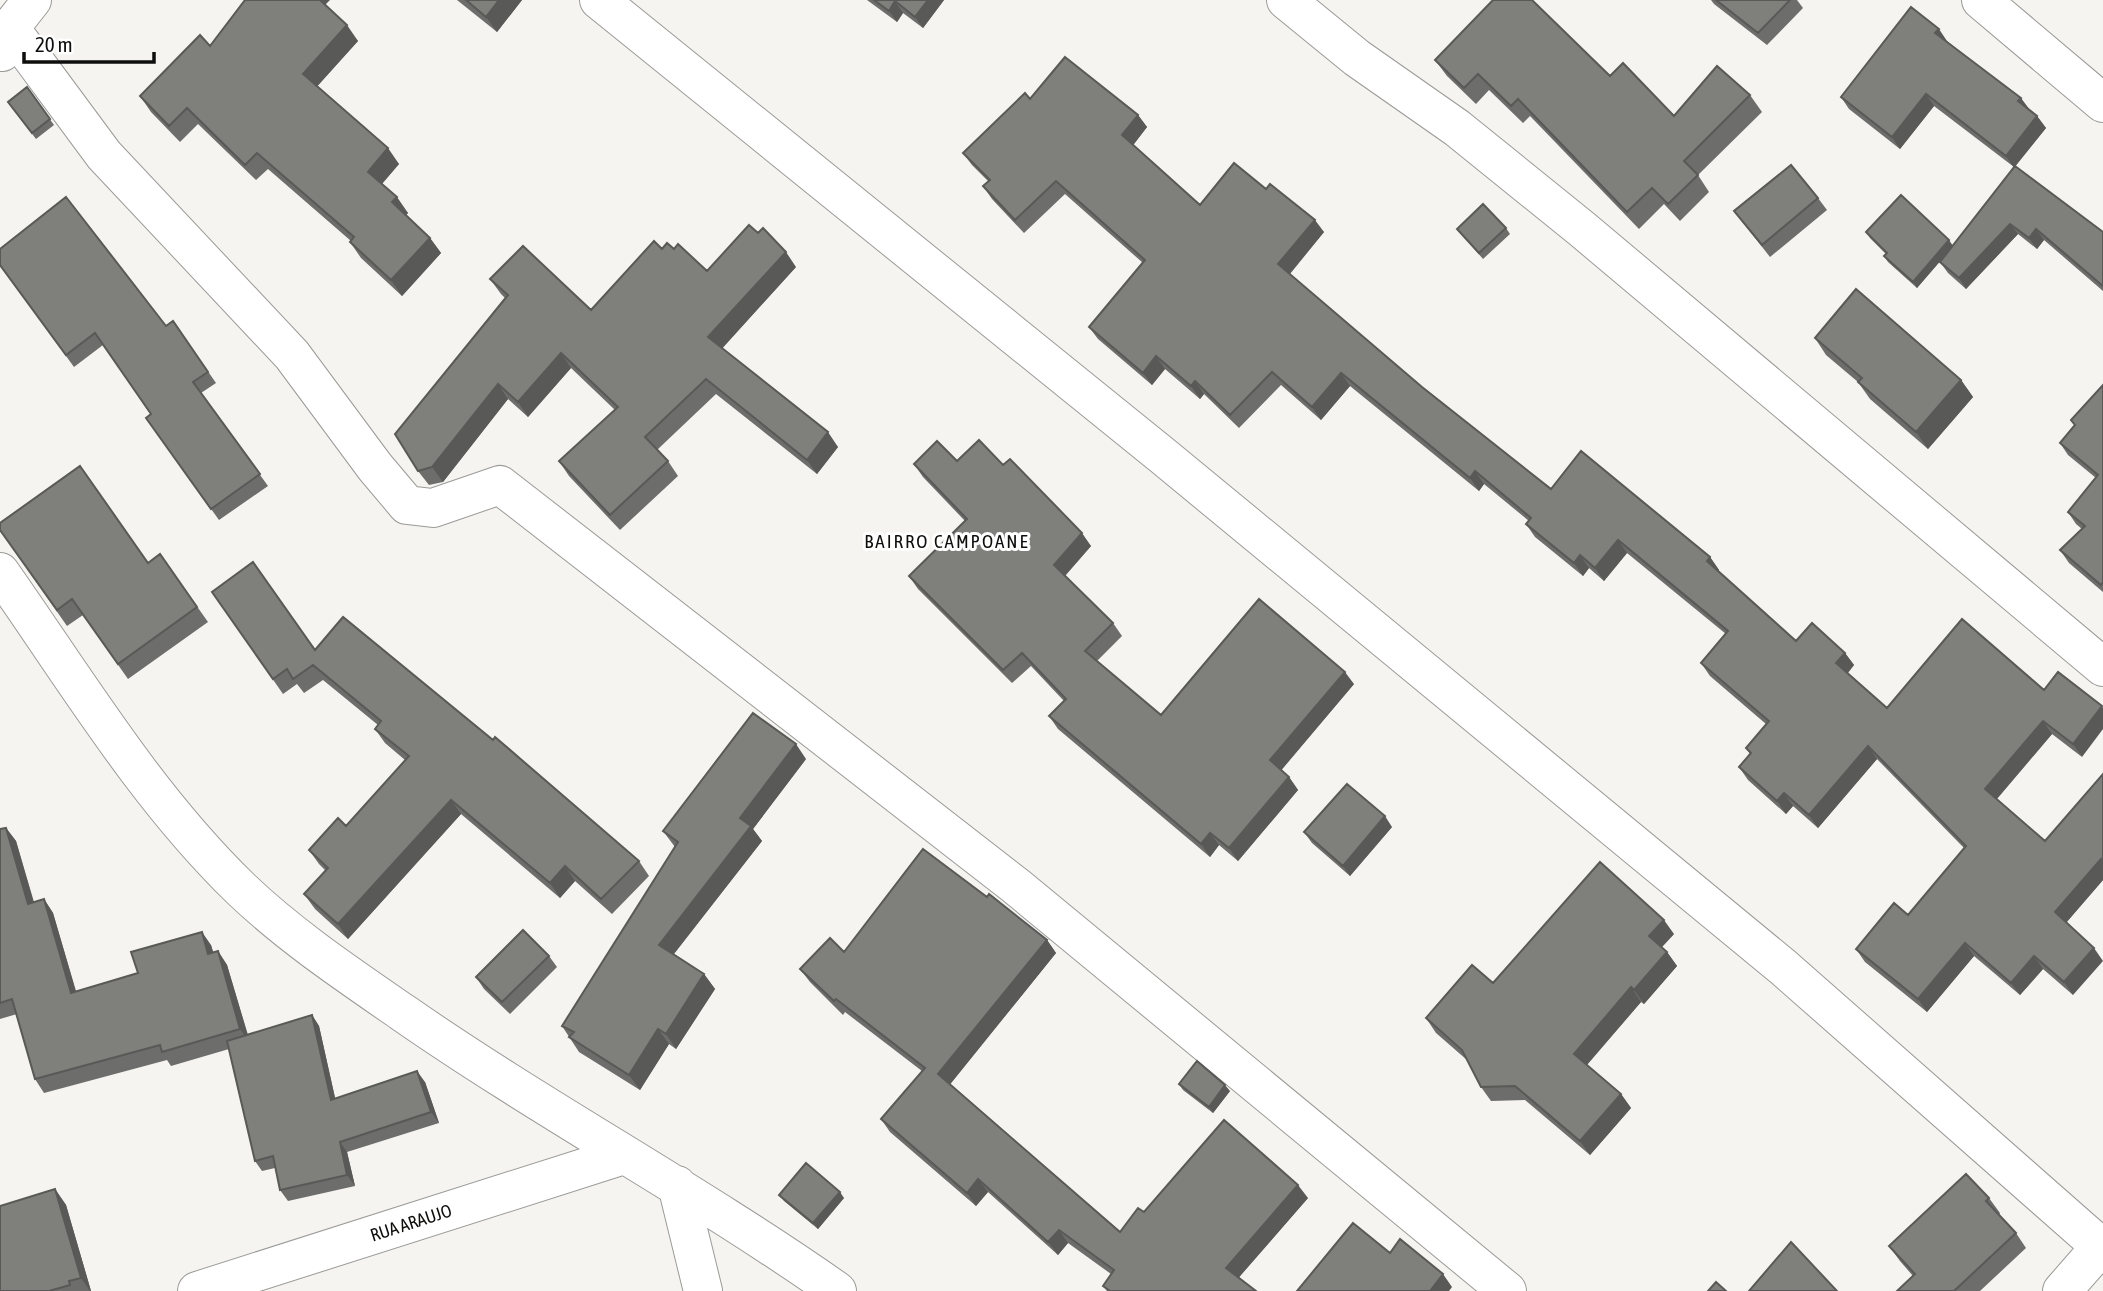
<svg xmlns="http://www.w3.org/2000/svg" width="2103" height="1291" viewBox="0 0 2103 1291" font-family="'Asap Condensed',sans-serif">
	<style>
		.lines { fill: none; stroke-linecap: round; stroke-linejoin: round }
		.minor-casing { stroke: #9a9a97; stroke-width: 40 }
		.minor { stroke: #fff; stroke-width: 38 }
		.wall { fill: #6d6d6b }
		.shaded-wall { fill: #595957 }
		.building { fill: #7f7f7c; stroke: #595957; stroke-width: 2 }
		.labels { text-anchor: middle; stroke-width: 6; stroke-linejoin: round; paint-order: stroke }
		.street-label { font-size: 18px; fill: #0e0e0d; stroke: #fff }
		.neighbourhood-label { font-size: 19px; letter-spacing: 2px; fill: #0e0e0d; stroke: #fff }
	</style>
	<rect width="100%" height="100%" fill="#f5f4f1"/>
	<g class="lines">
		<defs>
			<path id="minor" d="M 599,0 L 1163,456 L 1783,967 L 2101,1247
				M 1286,0 L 1357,58 L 1457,128 L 1582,229 L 2103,667
				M 1981,0 L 2103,103
				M 10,28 L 104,155 L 292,355 L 375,467 L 407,505 L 433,508 L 500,485 L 1016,886 L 1507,1291
				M 2,52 L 10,28 L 32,0
				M 0,572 C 76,680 145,796 241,889 C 289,935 347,974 402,1012 C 543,1110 696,1192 837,1291
				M 677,1185 L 703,1291
				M 197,1291 L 624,1155
				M 2062,1291 L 2103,1244"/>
		</defs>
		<use href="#minor" class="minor-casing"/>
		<use href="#minor" class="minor"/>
	</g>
	<path class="wall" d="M 457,0 L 522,0 L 497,32 Z
		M 867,0 L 944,0 L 923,28 L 903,13 L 897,22 Z
		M 1711,0 L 1797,0 L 1803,8 L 1767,45 L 1714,4 Z
		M 325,5 L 358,41 L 317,86 L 399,164 L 382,184 L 408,213 L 406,215 L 430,238 L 441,253 L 402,296 L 361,258 L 350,242 L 351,241 L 268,169 L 256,180 L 198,124 L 180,142 L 151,112 L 140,96 Z
		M 1947,41 L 2037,116 L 2046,128 L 2015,166 L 2103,232 L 2103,291 L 2044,240 L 2037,249 L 2018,234 L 1966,289 L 1948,273 L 1940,262 L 1949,251 L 1917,288 L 1888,262 L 1884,256 L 1886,254 L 1870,238 L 1866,232 L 1953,246 L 2014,167 L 1934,106 L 1900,149 L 1849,109 L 1841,97 Z
		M 1435,60 L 1610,76 L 1674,116 L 1750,95 L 1762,112 L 1698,175 L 1709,192 L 1680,221 L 1664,204 L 1639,229 L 1530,116 L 1523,123 L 1489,90 L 1476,104 L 1447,76 Z
		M 27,87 L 54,125 L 36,139 L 8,102 Z
		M 1030,99 L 1138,115 L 1147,127 L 1133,145 L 1200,205 L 1266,189 L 1324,232 L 1290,274 L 1422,387 L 1551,489 L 1710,557 L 1719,570 L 1718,571 L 1796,641 L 1845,653 L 1854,665 L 1848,673 L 1887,708 L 2044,690 L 2082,757 L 2052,734 L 1997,799 L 2045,841 L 2103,774 L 2103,880 L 2066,923 L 2073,995 L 2043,969 L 2020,995 L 1974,956 L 1927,1012 L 1865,962 L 1856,949 L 1908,915 L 1964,848 L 1877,759 L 1818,828 L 1793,806 L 1786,814 L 1748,780 L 1739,767 L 1750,754 L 1746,748 L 1766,724 L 1710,676 L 1701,663 L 1726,634 L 1627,553 L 1604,581 L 1589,568 L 1583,576 L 1535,537 L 1526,524 L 1529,521 L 1484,484 L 1479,491 L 1350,386 L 1321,420 L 1281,385 L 1239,428 L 1204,394 L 1200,399 L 1165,369 L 1152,385 L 1098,339 L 1089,327 L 1143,263 L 1065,194 L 1024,233 L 992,199 L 983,186 L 988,181 L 972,165 L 963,153 Z
		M 1818,198 L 1827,210 L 1770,257 L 1734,211 Z
		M 1506,228 L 1510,234 L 1483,259 L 1457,229 Z
		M 662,249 L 674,249 L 707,271 L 796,267 L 722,348 L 838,447 L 817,474 L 716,394 L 657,450 L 668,461 L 678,476 L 620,530 L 569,476 L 559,461 L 615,410 L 571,368 L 528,417 L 508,399 L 443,482 L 429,485 L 418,471 L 505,298 L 501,294 L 490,279 L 591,310 Z
		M 0,265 L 166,326 L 173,321 L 216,383 L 201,393 L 268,486 L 219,520 L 146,418 L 151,414 L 103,345 L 74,367 Z
		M 1815,338 L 1961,380 L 1973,397 L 1928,449 L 1870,399 L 1858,382 L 1826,355 Z
		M 2103,385 L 2103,592 L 2069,563 L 2060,550 L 2082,529 L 2076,524 L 2068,512 L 2096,478 L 2068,455 L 2060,443 L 2075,426 L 2071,420 Z
		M 957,461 L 1003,465 L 1091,546 L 1065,576 L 1113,623 L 1122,636 L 1097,661 L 1161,715 L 1354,684 L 1281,770 L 1289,777 L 1298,790 L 1238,861 L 1219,845 L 1210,857 L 1058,729 L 1049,716 L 1064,701 L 1031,666 L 1012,683 L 918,589 L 909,576 L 965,521 L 923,477 L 914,464 Z
		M 0,530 L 148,563 L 160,554 L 208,622 L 128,679 L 83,615 L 67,626 Z
		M 212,592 L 315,650 L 639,861 L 649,876 L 612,914 L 575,881 L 560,898 L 461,814 L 348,939 L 315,909 L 304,894 L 326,871 L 319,864 L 309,850 L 346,826 L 405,760 L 385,743 L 375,729 L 378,725 L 323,680 L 304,693 L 297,684 L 283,694 Z
		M 806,759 L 753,829 L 762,841 L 674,954 L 704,974 L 715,989 L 676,1049 L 669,1044 L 640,1090 L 579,1052 L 562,1026 L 675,847 L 663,831 Z
		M 1392,827 L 1350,876 L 1312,843 L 1304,832 Z
		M 6,828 L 16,841 L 34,902 L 44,899 L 53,913 L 76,991 L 138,973 L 211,945 L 213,952 L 218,951 L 227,965 L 248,1035 L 312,1015 L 319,1026 L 335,1098 L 425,1082 L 439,1123 L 347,1152 L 355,1186 L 288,1201 L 280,1190 L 275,1168 L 262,1171 L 255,1161 L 229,1049 L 171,1066 L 167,1060 L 44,1093 L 35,1079 L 17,1014 L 0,1019 L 0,829 Z
		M 987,897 L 1047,940 L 1056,953 L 950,1084 L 1120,1232 L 1144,1212 L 1308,1198 L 1238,1278 L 1256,1291 L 1107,1291 L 1103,1286 L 1111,1274 L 1068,1243 L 1058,1255 L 988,1192 L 976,1206 L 890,1132 L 881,1119 L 922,1071 L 845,1012 L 843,1015 L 810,982 L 800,969 Z
		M 1674,934 L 1662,947 L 1667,952 L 1677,966 L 1644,1004 L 1641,1002 L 1587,1065 L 1621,1094 L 1631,1108 L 1590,1155 L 1525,1100 L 1491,1101 L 1481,1087 L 1467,1060 L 1436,1033 L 1426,1018 L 1493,983 Z
		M 549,956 L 557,967 L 510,1014 L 484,989 L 476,977 Z
		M 1179,1084 L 1230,1091 L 1213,1113 L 1183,1090 Z
		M 55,1189 L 66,1205 L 91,1291 L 0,1291 Z
		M 779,1195 L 844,1198 L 818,1229 L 784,1201 Z
		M 1989,1198 L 2000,1213 L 1999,1215 L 2016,1233 L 2026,1248 L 1980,1291 L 1897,1291 L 1913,1276 L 1900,1261 L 1889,1246 Z"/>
	<path class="shaded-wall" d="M 316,0 L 330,0 L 322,8 Z
		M 499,0 L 522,0 L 497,32 L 486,17 Z
		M 928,0 L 944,0 L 923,28 L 915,17 Z
		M 895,1 L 903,13 L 897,22 L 889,11 Z
		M 347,25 L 358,41 L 314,90 L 303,74 Z
		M 1939,29 L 1947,41 L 1944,45 L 1935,33 Z
		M 1926,94 L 1934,106 L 1900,149 L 1892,137 Z
		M 2021,98 L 2030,110 L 2018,101 Z
		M 1138,115 L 1147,127 L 1131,148 L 1122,135 Z
		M 2037,116 L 2046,128 L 2014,168 L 2006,156 Z
		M 388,148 L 399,164 L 379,187 L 368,172 Z
		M 397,197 L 408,213 L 403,218 L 392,202 Z
		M 1315,220 L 1324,232 L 1287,277 L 1278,264 Z
		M 2010,224 L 2018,234 L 1966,289 L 1959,278 Z
		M 2036,229 L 2044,240 L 2037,249 L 2029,238 Z
		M 430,238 L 441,253 L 402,296 L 391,280 Z
		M 1949,240 L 1953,246 L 1917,288 L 1913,282 Z
		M 786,252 L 796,267 L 719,352 L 708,337 Z
		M 561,353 L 571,368 L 528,417 L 518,402 Z
		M 1156,356 L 1165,369 L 1152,385 L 1143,373 Z
		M 1341,373 L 1350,386 L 1321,420 L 1312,407 Z
		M 1961,380 L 1973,397 L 1928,449 L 1916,432 Z
		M 1195,381 L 1204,394 L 1200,399 L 1191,386 Z
		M 498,384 L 508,399 L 443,482 L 432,467 Z
		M 828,432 L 838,447 L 817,474 L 807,460 Z
		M 1475,471 L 1484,484 L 1479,491 L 1470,478 Z
		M 1082,533 L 1091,546 L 1063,578 L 1054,565 Z
		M 1618,540 L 1627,553 L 1604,581 L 1595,568 Z
		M 1580,555 L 1589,568 L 1583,576 L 1574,563 Z
		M 1710,557 L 1719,570 L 1716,574 L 1707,561 Z
		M 1845,653 L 1854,665 L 1845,676 L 1836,663 Z
		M 1345,672 L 1354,684 L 1279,773 L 1270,760 Z
		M 2102,706 L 2103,708 L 2103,729 L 2082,757 L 2073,744 Z
		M 2043,721 L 2052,734 L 1994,802 L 1985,789 Z
		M 796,744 L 806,759 L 753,829 L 762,841 L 669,960 L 659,945 L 740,818 Z
		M 1868,746 L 1877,759 L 1818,828 L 1809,815 Z
		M 1289,777 L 1298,790 L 1238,861 L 1229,848 Z
		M 1784,793 L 1793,806 L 1786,814 L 1777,801 Z
		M 451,800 L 461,814 L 348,939 L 338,924 Z
		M 1385,816 L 1392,827 L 1350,876 L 1343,866 Z
		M 6,828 L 16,841 L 38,918 L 28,904 Z
		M 1210,833 L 1219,845 L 1210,857 L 1201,844 Z
		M 2101,859 L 2103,862 L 2103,880 L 2064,925 L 2055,912 Z
		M 565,866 L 575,881 L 560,898 L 550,883 Z
		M 44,899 L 53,913 L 80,1006 L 71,993 Z
		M 1664,920 L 1674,934 L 1659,950 L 1649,936 Z
		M 202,932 L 211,945 L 218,968 L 208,954 Z
		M 1047,940 L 1056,953 L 948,1087 L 938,1074 Z
		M 1965,943 L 1974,956 L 1927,1012 L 1918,999 Z
		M 2094,948 L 2103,961 L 2073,995 L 2064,982 Z
		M 218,951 L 227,965 L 250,1043 L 240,1029 Z
		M 1667,952 L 1677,966 L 1644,1004 L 1634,990 Z
		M 2034,956 L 2043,969 L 2020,995 L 2011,983 Z
		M 704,974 L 715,989 L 676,1049 L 666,1034 Z
		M 1631,987 L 1641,1002 L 1584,1068 L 1574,1054 Z
		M 312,1015 L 319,1026 L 338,1111 L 331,1100 Z
		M 658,1029 L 669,1044 L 640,1090 L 629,1075 Z
		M 417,1071 L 425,1082 L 439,1123 L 431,1112 Z
		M 1225,1085 L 1230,1091 L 1213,1113 L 1209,1107 Z
		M 1621,1094 L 1631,1108 L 1590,1155 L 1580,1141 Z
		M 340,1142 L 347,1152 L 355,1186 L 347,1175 Z
		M 978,1179 L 988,1192 L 976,1206 L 967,1193 Z
		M 1298,1185 L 1308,1198 L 1235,1282 L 1226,1268 Z
		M 55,1189 L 66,1205 L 91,1291 L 90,1291 L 81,1278 Z
		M 840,1192 L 844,1198 L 818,1229 L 813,1223 Z
		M 1059,1230 L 1068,1243 L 1058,1255 L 1048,1242 Z
		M 1443,1274 L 1452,1287 L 1449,1291 L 1430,1291 Z"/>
	<path class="building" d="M 245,0 L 320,0 L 347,25 L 303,74 L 388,148 L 368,172 L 397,197 L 392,202 L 430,238 L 391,280 L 350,242 L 354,237 L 257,153 L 245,165 L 187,108 L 169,126 L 140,96 L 200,35 L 210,46 Z
		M 466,0 L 499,0 L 486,17 Z
		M 874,0 L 928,0 L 915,17 L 895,1 L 889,11 Z
		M 1493,0 L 1532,0 L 1610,76 L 1623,63 L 1674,116 L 1717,66 L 1750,95 L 1684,161 L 1698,175 L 1668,204 L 1652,188 L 1627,212 L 1518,99 L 1511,106 L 1478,74 L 1464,88 L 1435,60 Z
		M 1716,0 L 1790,0 L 1758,33 Z
		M 1911,7 L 1939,29 L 1935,33 L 2021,98 L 2018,101 L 2037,116 L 2006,156 L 1926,94 L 1892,137 L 1841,97 Z
		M 1065,57 L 1138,115 L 1122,135 L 1200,205 L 1234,163 L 1266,189 L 1270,184 L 1315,220 L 1278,264 L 1422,387 L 1551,489 L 1581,451 L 1710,557 L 1707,561 L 1796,641 L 1812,623 L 1845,653 L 1836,663 L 1887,708 L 1962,619 L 2044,690 L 2058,672 L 2102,706 L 2073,744 L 2043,721 L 1985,789 L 2045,841 L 2103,774 L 2103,861 L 2101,859 L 2055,912 L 2094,948 L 2064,982 L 2034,956 L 2011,983 L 1965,943 L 1918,999 L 1856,949 L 1894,903 L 1908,915 L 1966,846 L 1868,746 L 1809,815 L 1784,793 L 1777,801 L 1739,767 L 1751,753 L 1746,748 L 1769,721 L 1701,663 L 1728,631 L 1618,540 L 1595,568 L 1580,555 L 1574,563 L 1526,524 L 1531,518 L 1475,471 L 1470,478 L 1341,373 L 1312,407 L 1272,372 L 1230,415 L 1195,381 L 1191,386 L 1156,356 L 1143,373 L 1089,327 L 1145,260 L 1056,181 L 1015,220 L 983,186 L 990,180 L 963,153 L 1025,93 L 1030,99 Z
		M 27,87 L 50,119 L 32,133 L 8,102 Z
		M 1791,165 L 1818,198 L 1762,245 L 1734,211 Z
		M 2015,166 L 2103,232 L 2103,286 L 2036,229 L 2029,238 L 2010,224 L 1959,278 L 1940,262 Z
		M 1901,195 L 1949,240 L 1913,282 L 1884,256 L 1887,253 L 1866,232 Z
		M 66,197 L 166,326 L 173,321 L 208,372 L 193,382 L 260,474 L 211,509 L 146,418 L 151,414 L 95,333 L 66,355 L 0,265 L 0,249 Z
		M 1483,204 L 1506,228 L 1479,253 L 1457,229 Z
		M 749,225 L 758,233 L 763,228 L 786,252 L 708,337 L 828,432 L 807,460 L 706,379 L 645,437 L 668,461 L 610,515 L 559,461 L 618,407 L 561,353 L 518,402 L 498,384 L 432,467 L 418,471 L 395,434 L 508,295 L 490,279 L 523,246 L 591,310 L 654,241 L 662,249 L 667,243 L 674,249 L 678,244 L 707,271 Z
		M 1856,289 L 1961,380 L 1916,432 L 1858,382 L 1862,378 L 1815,338 Z
		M 2103,385 L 2103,582 L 2101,585 L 2060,550 L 2085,526 L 2068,512 L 2098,475 L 2060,443 L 2075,425 L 2071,420 Z
		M 979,440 L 1003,465 L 1010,459 L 1082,533 L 1054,565 L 1113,623 L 1085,651 L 1161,715 L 1259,599 L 1345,672 L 1270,760 L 1289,777 L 1229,848 L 1210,833 L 1201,844 L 1049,716 L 1066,699 L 1022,653 L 1003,670 L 909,576 L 967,519 L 914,464 L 937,441 L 957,461 Z
		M 80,466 L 148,563 L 160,554 L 197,607 L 118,664 L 72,599 L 57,610 L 0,530 L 0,523 Z
		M 253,562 L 315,650 L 343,617 L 493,740 L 495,737 L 639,861 L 601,899 L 565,866 L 550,883 L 451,800 L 338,924 L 304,894 L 328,868 L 309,850 L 338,818 L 346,826 L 409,756 L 375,729 L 381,721 L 313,665 L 293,679 L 287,669 L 273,679 L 212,592 Z
		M 753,713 L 796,744 L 740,818 L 751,826 L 659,945 L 704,974 L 666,1034 L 658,1029 L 629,1075 L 569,1037 L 574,1032 L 562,1026 L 678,842 L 663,831 Z
		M 1347,784 L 1385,816 L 1343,866 L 1304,832 Z
		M 6,828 L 28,904 L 44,899 L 71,993 L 138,973 L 131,952 L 202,932 L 208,954 L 218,951 L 240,1029 L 162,1052 L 160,1045 L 35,1079 L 12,999 L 0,1003 L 0,829 Z
		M 923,849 L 987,897 L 989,894 L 1047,940 L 938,1074 L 1120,1232 L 1138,1208 L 1144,1212 L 1224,1120 L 1298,1185 L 1226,1268 L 1256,1291 L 1110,1291 L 1103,1286 L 1114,1270 L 1059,1230 L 1048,1242 L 978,1179 L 967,1193 L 881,1119 L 925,1068 L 836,999 L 834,1001 L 800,969 L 830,938 L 844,952 Z
		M 1600,862 L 1664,920 L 1649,936 L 1667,952 L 1634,990 L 1631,987 L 1574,1054 L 1621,1094 L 1580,1141 L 1515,1086 L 1481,1087 L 1462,1050 L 1426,1018 L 1472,965 L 1493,983 Z
		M 523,930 L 549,956 L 502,1002 L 476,977 Z
		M 312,1015 L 331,1100 L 417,1071 L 431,1112 L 340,1142 L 347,1175 L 280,1190 L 273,1156 L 255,1161 L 227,1041 Z
		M 1197,1061 L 1225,1085 L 1209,1107 L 1179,1084 Z
		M 806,1163 L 840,1192 L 813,1223 L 779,1195 Z
		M 1966,1174 L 1989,1198 L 1986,1201 L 2016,1233 L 1954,1291 L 1897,1291 L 1915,1274 L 1889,1246 Z
		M 55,1189 L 81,1278 L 69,1281 L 70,1285 L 49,1291 L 0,1291 L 0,1206 Z
		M 1353,1223 L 1390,1253 L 1400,1239 L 1443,1274 L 1430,1291 L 1297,1291 Z
		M 1791,1242 L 1837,1291 L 1749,1291 Z
		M 1716,1282 L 1726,1291 L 1708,1291 Z"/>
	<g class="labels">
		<g class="street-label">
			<text transform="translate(411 1223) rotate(-18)" y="6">RUA ARAUJO</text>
		</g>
		<g class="neighbourhood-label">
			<text x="947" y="548">BAIRRO CAMPOANE</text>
		</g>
	</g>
	<path d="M24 52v10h130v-10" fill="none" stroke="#0e0e0d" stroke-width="3.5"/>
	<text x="35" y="52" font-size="21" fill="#0e0e0d" stroke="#ffffff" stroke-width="5" paint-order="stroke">20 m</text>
</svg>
